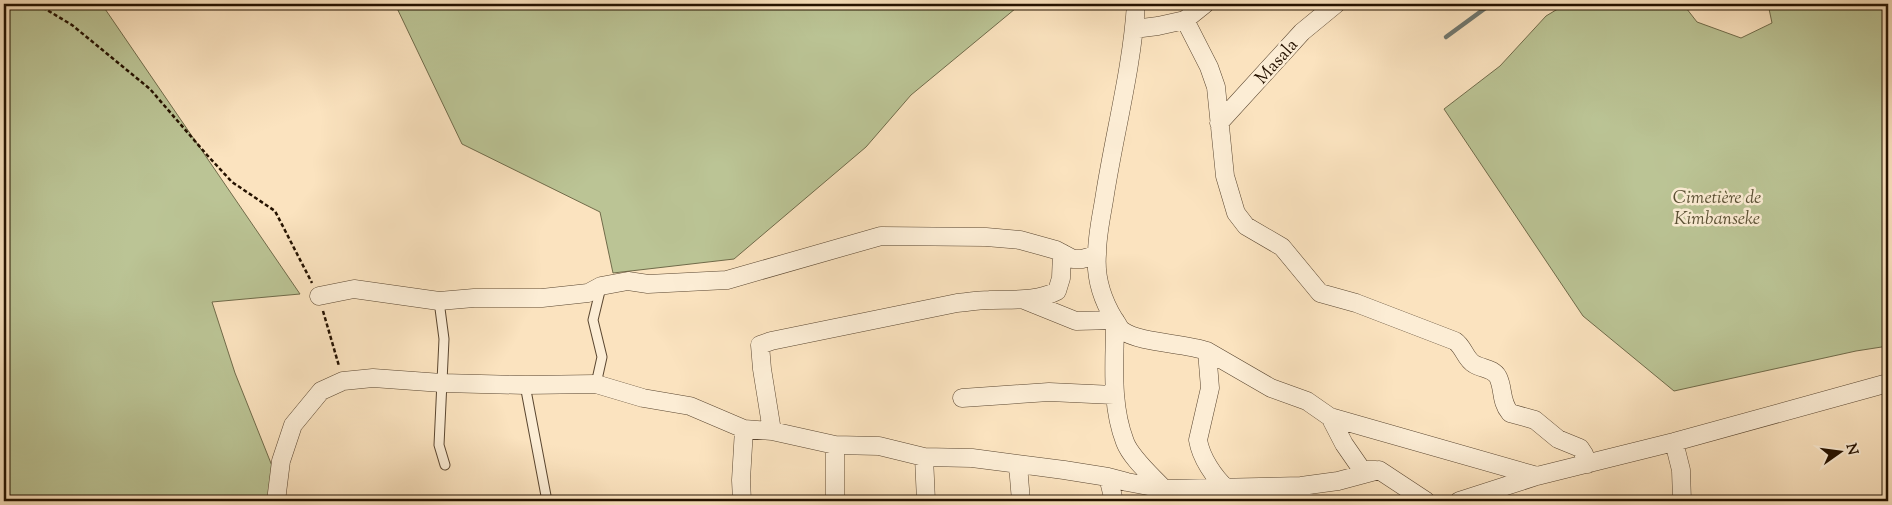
<svg xmlns="http://www.w3.org/2000/svg" width="1892" height="505" viewBox="0 0 1892 505" font-family="'Sorts Mill Goudy',serif">
	<style>
		.green { fill: #bbc495; stroke: #706b4a }
		.lines { fill: none; stroke-linecap: round; stroke-linejoin: round }
		.stream { stroke: #707870; stroke-width: 4.5 }
		.lane-casing { stroke: #5a4630; stroke-width: 11 }
		.street-casing { stroke: #5a4630; stroke-width: 19 }
		.path { stroke: #251200; stroke-width: 2.5; stroke-dasharray: 4 2.5; stroke-linecap: butt }
		.lane { stroke: #fcedd5; stroke-width: 9 }
		.street { stroke: #fcedd5; stroke-width: 18 }
		.labels { text-anchor: middle; stroke-width: 5; stroke-linejoin: round; paint-order: stroke }
		.street-label { font-size: 18px; fill: #251200; stroke: #fcedd5 }
		.park-label { font-size: 18px; font-style: italic; fill: #5a5034; stroke: #fcedd5 }
	</style>
	<rect width="100%" height="100%" fill="#fbe3bf"/>
	<filter id="stains"><feTurbulence type="fractalNoise" baseFrequency=".004" numOctaves="4"/><feColorMatrix values="0 0 0 0 .2 0 0 0 0 .09 0 0 0 0 .02 0 0 0 .5 -.17"/></filter>
	<radialGradient id="worn" r=".72"><stop offset=".6" stop-color="#630" stop-opacity="0"/><stop offset="1" stop-color="#630" stop-opacity=".3"/></radialGradient>
	<path class="green" d="M 4,4 L 118,4 L 103,6 L 300,294 L 212,302 L 235,373 L 286,501 L 4,501 Z
		M 395,4 L 1021,4 L 911,95 L 866,147 L 734,259 L 613,273 L 600,212 L 462,144 Z
		M 1566,4 L 1683,4 L 1697,22 L 1741,38 L 1772,23 L 1768,4 L 1888,4 L 1888,346 L 1856,351 L 1674,391 L 1583,316 L 1444,109 L 1500,66 L 1546,16 Z"/>
	<g class="lines">
		<path class="stream" d="M 1446,37 L 1491,4"/>
		<defs>
			<path id="lane" d="M 439,301 L 444,339 L 439,445 L 445,465
				M 596,384 L 602,357 L 593,320 L 601,287
				M 525,385 L 547,501"/>
			<path id="street" d="M 1136,4 C 1132,68 1115,131 1105,194 C 1102,214 1097,234 1097,254 C 1095,278 1102,299 1114,319 C 1117,322 1119,329 1123,331 C 1140,343 1184,343 1207,351 L 1271,388 L 1307,401 L 1330,417 L 1537,476
				M 1185,20 L 1209,67 L 1216,87 L 1225,176 L 1236,213 L 1246,226 L 1282,247 L 1320,293 L 1356,303 L 1455,341 C 1464,347 1465,359 1474,364 C 1482,369 1493,368 1498,377 C 1504,389 1500,401 1510,413 L 1535,420 L 1558,439 L 1580,448 L 1584,454 L 1588,464
				M 1134,29 L 1158,26 L 1185,20 L 1205,4
				M 1219,123 L 1302,32 L 1336,4
				M 319,296 L 354,289 L 439,301 L 474,298 L 542,298 L 588,293 L 601,286 L 628,281 L 648,284 L 727,280 L 881,236 L 986,237 L 1020,240 L 1056,250 L 1073,259 L 1082,259 L 1096,255
				M 1024,300 L 1076,321 L 1115,320 C 1115,361 1110,403 1125,442 C 1131,458 1152,476 1164,489
				M 1207,351 L 1210,388 L 1198,440 C 1201,458 1214,477 1227,489 L 1226,501
				M 962,398 L 1049,392 L 1114,395
				M 1330,417 L 1344,444 L 1362,470 L 1376,470
				M 772,431 L 762,369 L 760,345 L 771,341 L 957,303 C 968,302 978,300 989,300 C 1012,299 1036,302 1057,291 L 1061,278 L 1062,253
				M 1674,442 L 1681,470 L 1682,501
				M 924,457 L 926,501
				M 1018,465 L 1021,501
				M 1108,477 L 1114,501
				M 1301,486 L 1305,501
				M 276,501 L 281,461 L 293,425 L 321,391 L 343,381 L 373,378 L 442,383 L 525,385 L 596,384 L 643,398 L 690,406 L 744,429 L 772,431 L 835,445 L 879,446 L 924,457 L 972,458 L 1064,470 L 1108,477 L 1127,482 L 1164,489 L 1301,486 L 1338,481 L 1379,470 L 1426,501
				M 742,501 L 741,480 L 744,429
				M 835,501 L 835,445
				M 1459,501 L 1537,476 L 1674,442 L 1888,383"/>
		</defs>
		<use href="#lane" class="lane-casing"/>
		<use href="#street" class="street-casing"/>
		<path class="path" d="M 37,4 L 72,25 L 150,89 L 207,155 L 232,182 L 275,211 L 312,283
			M 323,311 L 339,366"/>
		<use href="#lane" class="lane"/>
		<use href="#street" class="street"/>
	</g>
	<g class="labels">
		<g class="street-label">
			<text transform="translate(1276 61) rotate(-48)" y="6">Masala</text>
		</g>
		<g class="park-label">
			<text x="1717" y="203">Cimetière de<tspan x="1717" dy="21">Kimbanseke</tspan></text>
		</g>
	</g>
	<rect width="1892" height="505" fill="none" stroke="#fbe3bf" stroke-width="20"/>
	<rect x="5" y="5" width="1882" height="495" fill="none" stroke="#251200" stroke-width="2.5"/>
	<rect x="10" y="10" width="1872" height="485" fill="none" stroke="#251200"/>
	<g transform="translate(1840 452) rotate(76)" stroke="#fcedd5" stroke-width="4" paint-order="stroke">
	<path d="M0-4L9 19L0 12L-9 19Z" fill="#251200"/>
	<text y="-8" font-size="14" font-weight="bold" text-anchor="middle" fill="#251200">N</text>
	</g>
	<rect width="100%" height="100%" filter="url(#stains)"/>
	<rect width="100%" height="100%" fill="url(#worn)"/>
</svg>
